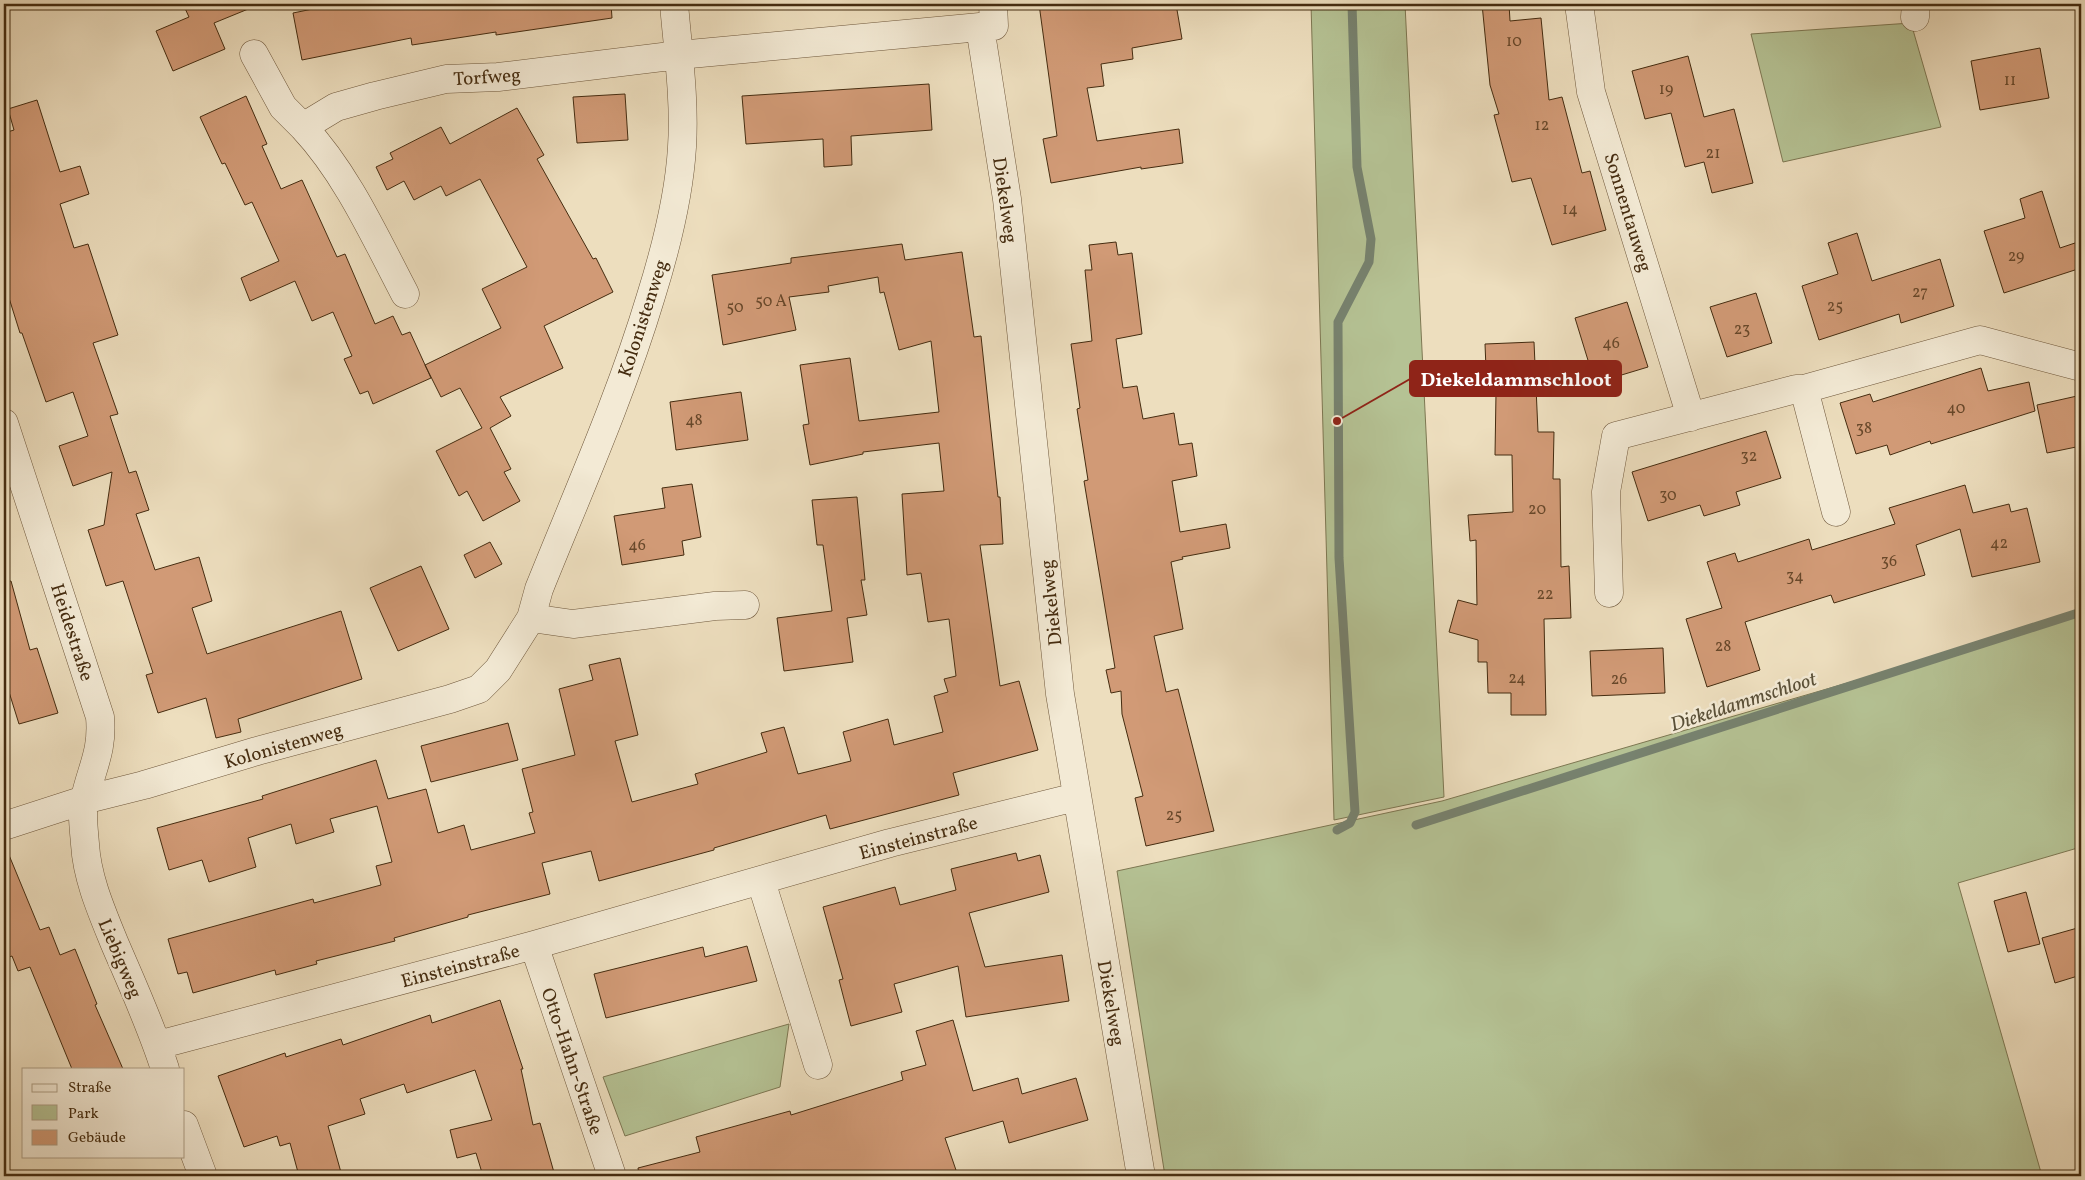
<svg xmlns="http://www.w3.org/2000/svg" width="2085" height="1180" viewBox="0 0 2085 1180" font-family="Vollkorn,serif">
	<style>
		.green { fill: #b5c294; stroke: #7d7752 }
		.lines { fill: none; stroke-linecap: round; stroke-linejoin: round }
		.stream { stroke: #77826f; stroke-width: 9 }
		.building { fill: #d19a76; stroke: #452c10 }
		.minor-casing { stroke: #6f583c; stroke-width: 29 }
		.minor { stroke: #f3ead5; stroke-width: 28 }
		.labels { text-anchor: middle; stroke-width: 5; stroke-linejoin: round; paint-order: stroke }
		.number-label { font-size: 16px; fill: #68482a }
		.street-label { font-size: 19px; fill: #452c10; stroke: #f3ead5 }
		.water-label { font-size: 20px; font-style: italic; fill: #5a5038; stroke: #f3ead5 }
		.leader { fill: none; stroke: #8f2418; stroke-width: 2 }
		.callout-dot { fill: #8f2418; stroke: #f3ead5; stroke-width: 2 }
		.callout { fill: #8f2418; stroke: #8f2418; stroke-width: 2 }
		.callout-label { font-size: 20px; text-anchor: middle; font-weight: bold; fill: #fff }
	</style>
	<rect width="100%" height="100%" fill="#eddebe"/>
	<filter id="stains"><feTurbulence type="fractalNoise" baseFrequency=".004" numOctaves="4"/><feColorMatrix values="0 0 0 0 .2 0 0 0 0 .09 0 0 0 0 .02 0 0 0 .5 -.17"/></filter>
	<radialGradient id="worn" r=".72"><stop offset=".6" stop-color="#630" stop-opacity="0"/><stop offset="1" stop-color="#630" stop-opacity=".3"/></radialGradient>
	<path class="green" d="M 1311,4 L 1405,4 L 1444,797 L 1334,820 Z
		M 1911,23 L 1941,127 L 1783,162 L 1751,34 Z
		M 2081,615 L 2081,847 L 1958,883 L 2042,1176 L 1165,1176 L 1117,871 L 1442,801 Z
		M 789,1024 L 780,1087 L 625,1136 L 603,1077 Z"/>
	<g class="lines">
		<path class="stream" d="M 1416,825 L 2081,612
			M 1337,830 L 1350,823 L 1355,812 L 1339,558 L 1338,322 L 1369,262 L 1371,239 L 1357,167 L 1352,4"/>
	</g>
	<path class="building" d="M 183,4 L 258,4 L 258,5 L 214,23 L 225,49 L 173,71 L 156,31 L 189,17 Z
		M 337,4 L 611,4 L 612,18 L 496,35 L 496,32 L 412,45 L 411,38 L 302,60 L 293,13 Z
		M 1039,4 L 1176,4 L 1182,39 L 1132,48 L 1133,59 L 1101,64 L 1104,86 L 1087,88 L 1097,141 L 1179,129 L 1183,163 L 1141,169 L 1141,167 L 1051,183 L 1043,139 L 1057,136 Z
		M 1482,4 L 1509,4 L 1510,21 L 1541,18 L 1549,100 L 1562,97 L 1582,173 L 1590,171 L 1606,230 L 1552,245 L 1531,178 L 1512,182 L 1494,115 L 1499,114 L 1490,85 Z
		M 2040,48 L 2049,98 L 1980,110 L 1971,61 Z
		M 1688,56 L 1704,117 L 1734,109 L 1753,183 L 1712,193 L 1704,162 L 1685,167 L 1671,113 L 1645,119 L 1632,71 Z
		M 929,84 L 932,130 L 851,136 L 852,165 L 824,167 L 823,139 L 746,144 L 742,96 Z
		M 625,94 L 628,140 L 577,143 L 573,97 Z
		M 246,96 L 267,144 L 262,146 L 281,189 L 302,180 L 337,257 L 345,254 L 375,324 L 393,316 L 402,335 L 410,332 L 431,378 L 373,404 L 368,391 L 360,394 L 344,359 L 352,356 L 333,312 L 312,321 L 295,281 L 250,301 L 241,278 L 279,261 L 252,202 L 245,205 L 225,163 L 222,164 L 200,117 Z
		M 37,100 L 60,172 L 80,166 L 89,194 L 60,204 L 74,248 L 88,244 L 118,335 L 93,343 L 118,414 L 110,416 L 129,473 L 136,471 L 149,510 L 136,514 L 155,570 L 199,557 L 212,601 L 192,608 L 207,654 L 341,611 L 362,679 L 238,719 L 241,732 L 216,738 L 206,698 L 158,713 L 146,675 L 153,673 L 123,581 L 106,586 L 88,530 L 104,525 L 112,472 L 73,486 L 59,446 L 88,436 L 73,392 L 46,402 L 22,333 L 20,333 L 4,282 L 4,133 L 14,130 L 8,109 Z
		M 517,108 L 544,155 L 537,159 L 593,259 L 596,258 L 613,292 L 544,326 L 563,368 L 500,397 L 511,416 L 490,428 L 511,469 L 504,472 L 520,501 L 483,521 L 467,491 L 459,496 L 436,451 L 482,428 L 460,388 L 441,397 L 425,365 L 501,328 L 482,289 L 527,267 L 480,179 L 446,196 L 441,186 L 414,200 L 404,181 L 387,190 L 376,167 L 393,159 L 390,153 L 441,127 L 450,144 Z
		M 2042,191 L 2060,248 L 2081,241 L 2081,268 L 2004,293 L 1984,231 L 2025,218 L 2020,199 Z
		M 1857,233 L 1872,281 L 1940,259 L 1954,306 L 1901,323 L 1899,314 L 1819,340 L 1802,286 L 1838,274 L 1828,243 Z
		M 1116,242 L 1118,255 L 1132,253 L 1142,334 L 1116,339 L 1123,388 L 1137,386 L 1143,419 L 1174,413 L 1179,445 L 1192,443 L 1197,476 L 1172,481 L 1180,532 L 1226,524 L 1230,548 L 1182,557 L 1183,559 L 1171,562 L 1183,629 L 1154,636 L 1166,692 L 1178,689 L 1214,831 L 1146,846 L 1135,798 L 1143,796 L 1122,714 L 1121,691 L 1111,693 L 1106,670 L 1115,668 L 1084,481 L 1088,480 L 1077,409 L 1080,408 L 1071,344 L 1092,341 L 1085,270 L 1092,270 L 1089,245 Z
		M 902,244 L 905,260 L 962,252 L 974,337 L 981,336 L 998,497 L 1000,497 L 1003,544 L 980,545 L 1000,686 L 1019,681 L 1038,750 L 953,773 L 959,795 L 830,829 L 826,815 L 714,848 L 714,850 L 599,881 L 591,851 L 542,863 L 550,894 L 468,915 L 468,917 L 394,938 L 395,941 L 316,961 L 317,964 L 276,975 L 275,970 L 193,993 L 187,972 L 178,974 L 168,939 L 313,899 L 314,903 L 381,885 L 376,866 L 392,862 L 377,806 L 330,819 L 334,832 L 296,844 L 291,824 L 248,838 L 256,867 L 209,882 L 202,860 L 169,870 L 157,828 L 263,799 L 262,796 L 376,760 L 388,799 L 426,789 L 438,833 L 464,825 L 471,850 L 535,833 L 529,813 L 533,812 L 522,769 L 575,755 L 559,689 L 593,680 L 589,665 L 620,658 L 638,735 L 615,741 L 632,802 L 698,784 L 695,774 L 767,752 L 761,733 L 784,727 L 798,774 L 851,761 L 843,732 L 888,719 L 894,745 L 943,732 L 934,696 L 948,692 L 944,679 L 956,676 L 949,619 L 928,622 L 921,573 L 907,575 L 902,494 L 944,491 L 939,443 L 863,452 L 863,454 L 810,465 L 803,425 L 809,424 L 800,365 L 850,358 L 859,421 L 939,412 L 931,341 L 899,350 L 884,292 L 880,293 L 878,277 L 828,286 L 829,292 L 789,297 L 796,330 L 723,345 L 712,275 L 791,263 L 791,258 Z
		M 1756,293 L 1772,343 L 1727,357 L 1710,307 Z
		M 1627,302 L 1648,367 L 1595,383 L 1575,318 Z
		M 1534,342 L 1538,432 L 1554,432 L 1553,479 L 1560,479 L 1561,567 L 1569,566 L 1571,618 L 1544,619 L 1546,715 L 1511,715 L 1511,693 L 1488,693 L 1487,662 L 1478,662 L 1478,640 L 1449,632 L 1458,600 L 1477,605 L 1476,540 L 1470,541 L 1468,515 L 1513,512 L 1512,455 L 1495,455 L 1496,393 L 1487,393 L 1485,344 Z
		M 1981,368 L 1988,391 L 2029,382 L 2035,411 L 1931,444 L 1930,441 L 1890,455 L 1887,445 L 1856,454 L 1840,403 L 1870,394 L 1873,402 Z
		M 741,392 L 748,440 L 676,450 L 670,402 Z
		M 2077,396 L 2081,414 L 2081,446 L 2047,453 L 2037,405 Z
		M 1766,431 L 1781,478 L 1736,492 L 1740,505 L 1704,516 L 1700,505 L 1648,521 L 1632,472 Z
		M 692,484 L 701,537 L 682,541 L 684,555 L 622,565 L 614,516 L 665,508 L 662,488 Z
		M 1965,485 L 1973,513 L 2009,504 L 2011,512 L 2027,508 L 2040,562 L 1972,577 L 1960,529 L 1916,545 L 1925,575 L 1834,603 L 1831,595 L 1745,622 L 1760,670 L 1707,687 L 1686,619 L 1722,608 L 1707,562 L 1735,553 L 1738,562 L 1809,539 L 1812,550 L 1895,524 L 1889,508 Z
		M 857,497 L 865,580 L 861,580 L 867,615 L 847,618 L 853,662 L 784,671 L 777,618 L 832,611 L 823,545 L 817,545 L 812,500 Z
		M 490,542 L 502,564 L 475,578 L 464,555 Z
		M 421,566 L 449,629 L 398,651 L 370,588 Z
		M 11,581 L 30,650 L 37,648 L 58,713 L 19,724 L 9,692 L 4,694 L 4,582 Z
		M 1663,648 L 1665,693 L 1592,696 L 1590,651 Z
		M 508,723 L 518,760 L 431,782 L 421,746 Z
		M 4,843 L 40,930 L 49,927 L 60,955 L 75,949 L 97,1004 L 95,1005 L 123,1069 L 72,1069 L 30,967 L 18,971 L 12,956 L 4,959 Z
		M 1016,853 L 1018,861 L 1040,855 L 1049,892 L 969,913 L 985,967 L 1062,955 L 1069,1001 L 966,1017 L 958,966 L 894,984 L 902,1012 L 851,1026 L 839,980 L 843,979 L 823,907 L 895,887 L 900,905 L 956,890 L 951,869 Z
		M 2026,892 L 2040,944 L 2008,952 L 1994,901 Z
		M 2081,927 L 2081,975 L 2055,983 L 2042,938 Z
		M 747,946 L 757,981 L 606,1018 L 594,974 L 703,947 L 705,957 Z
		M 500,1000 L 523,1069 L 521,1069 L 533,1125 L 540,1123 L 555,1176 L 483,1176 L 476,1153 L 457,1158 L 450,1130 L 492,1120 L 475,1070 L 407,1093 L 404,1084 L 360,1099 L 365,1114 L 328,1126 L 342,1176 L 299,1176 L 290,1143 L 280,1146 L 277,1136 L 244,1147 L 218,1076 L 285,1053 L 286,1057 L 341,1039 L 343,1045 L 430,1015 L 432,1023 Z
		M 953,1020 L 973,1091 L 1018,1078 L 1022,1094 L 1076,1078 L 1088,1120 L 1009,1143 L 1003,1121 L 945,1138 L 958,1176 L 639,1176 L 638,1168 L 700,1152 L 696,1137 L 790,1111 L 791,1115 L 903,1080 L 901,1072 L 926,1065 L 916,1031 Z"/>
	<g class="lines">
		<defs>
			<path id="minor" d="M 1579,4 L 1591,92 L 1691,417
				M 1915,17 L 1916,4
				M 980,27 L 994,26 L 993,4
				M 254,54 L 283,107 L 303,127 L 336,107 L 375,96 L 446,79 L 498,77 L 679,55 L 980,27 L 1007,199 L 1060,694 L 1141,1176
				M 303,127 C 347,174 375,237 405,294
				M 1804,389 L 1836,512
				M 4,423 L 100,717 C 103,751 92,767 85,798 C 81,811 84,830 85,844 C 87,878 101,910 114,942 C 132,984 151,1025 165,1069
				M 1609,593 L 1606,492 L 1616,436 L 1796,389 L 1804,389 L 1980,340 L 2081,367
				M 531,618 L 573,624 L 715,606 L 745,605
				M 4,826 L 84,800 L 144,785 L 257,751 L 450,699 L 479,689 L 498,670 L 531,618 L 539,589 C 578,492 621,396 651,296 C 666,248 679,198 682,147 C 685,100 678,51 674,4
				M 761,881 L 818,1065
				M 534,945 L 612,1176
				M 158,1045 L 534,945 L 890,843 L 1076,797
				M 184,1125 L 203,1176"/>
		</defs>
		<use href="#minor" class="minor-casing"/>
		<use href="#minor" class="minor"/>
	</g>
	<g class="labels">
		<g class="number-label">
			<text x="1514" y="46">10</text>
			<text x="2010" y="85">11</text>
			<text x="1666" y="94">19</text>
			<text x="1542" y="130">12</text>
			<text x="1713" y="158">21</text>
			<text x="1570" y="214">14</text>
			<text x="2016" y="261">29</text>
			<text x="1920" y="297">27</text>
			<text x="771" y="306">50 A</text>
			<text x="1835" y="311">25</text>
			<text x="735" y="312">50</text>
			<text x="1742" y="334">23</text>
			<text x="1611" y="348">46</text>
			<text x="1956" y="413">40</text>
			<text x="694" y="425">48</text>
			<text x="1864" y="433">38</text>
			<text x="1749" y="461">32</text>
			<text x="1668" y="500">30</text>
			<text x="1537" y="514">20</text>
			<text x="1999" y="548">42</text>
			<text x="637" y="550">46</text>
			<text x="1889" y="566">36</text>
			<text x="1795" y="581">34</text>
			<text x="1545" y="599">22</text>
			<text x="1723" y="651">28</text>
			<text x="1517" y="683">24</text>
			<text x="1619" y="684">26</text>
			<text x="1174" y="820">25</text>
		</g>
		<g class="street-label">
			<text transform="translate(487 76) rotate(-4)" y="7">Torfweg</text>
			<text transform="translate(1006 200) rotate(82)" y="7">Diekelweg</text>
			<text transform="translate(1629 212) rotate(73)" y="7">Sonnentauweg</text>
			<text transform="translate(642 318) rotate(-72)" y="7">Kolonistenweg</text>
			<text transform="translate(1050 603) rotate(-96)" y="7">Diekelweg</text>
			<text transform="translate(73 632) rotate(72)" y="7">Heidestraße</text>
			<text transform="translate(283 745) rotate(-16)" y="7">Kolonistenweg</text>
			<text transform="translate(918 837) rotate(-15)" y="7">Einsteinstraße</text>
			<text transform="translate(121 958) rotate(67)" y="7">Liebigweg</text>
			<text transform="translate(460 965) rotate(-15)" y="7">Einsteinstraße</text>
			<text transform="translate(1112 1003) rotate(80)" y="7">Diekelweg</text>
			<text transform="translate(573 1061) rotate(71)" y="7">Otto-Hahn-Straße</text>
		</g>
		<g class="water-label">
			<text transform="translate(1743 701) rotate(-18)" y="7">Diekeldammschloot</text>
		</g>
	</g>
	<path class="leader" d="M1337 421L1410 379"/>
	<circle class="callout-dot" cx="1337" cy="421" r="5"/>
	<rect class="callout" x="1410" y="361" width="211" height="35" rx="5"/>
	<g class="callout-label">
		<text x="1516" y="386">Diekeldammschloot</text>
	</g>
	<rect width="2085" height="1180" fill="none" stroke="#eddebe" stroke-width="20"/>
	<rect x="5" y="5" width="2075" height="1170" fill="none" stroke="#452c10" stroke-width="2.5"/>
	<rect x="10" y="10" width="2065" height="1160" fill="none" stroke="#452c10"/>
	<rect x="22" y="1068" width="162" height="90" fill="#f3ead5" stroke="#ad9e86"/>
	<rect x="32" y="1084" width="25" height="8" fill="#f3ead5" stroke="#ad9e86"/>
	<text x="68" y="1092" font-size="15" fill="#452c10">Straße</text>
	<rect x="32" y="1105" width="25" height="15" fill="#b5c294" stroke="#ad9e86"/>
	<text x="68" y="1118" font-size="15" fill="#452c10">Park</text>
	<rect x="32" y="1130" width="25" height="15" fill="#d19a76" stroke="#ad9e86"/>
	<text x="68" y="1142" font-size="15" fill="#452c10">Gebäude</text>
	<rect width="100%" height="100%" filter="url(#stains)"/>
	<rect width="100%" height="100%" fill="url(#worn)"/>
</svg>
